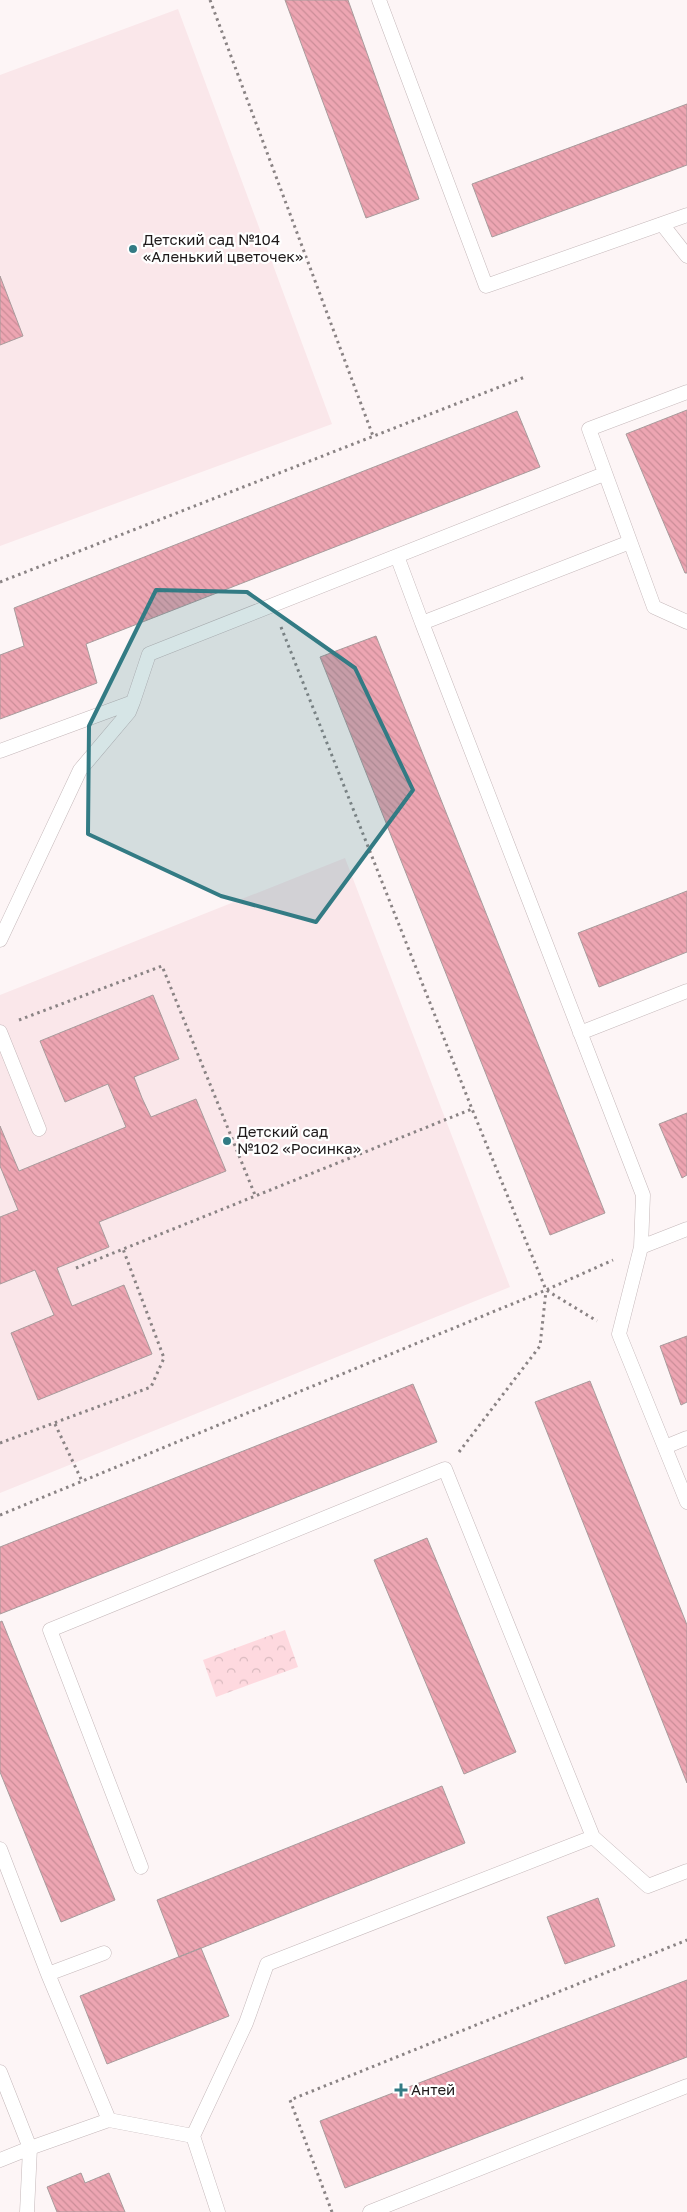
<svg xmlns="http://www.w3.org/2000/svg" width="687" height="2212" viewBox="0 0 687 2212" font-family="'Golos Text',sans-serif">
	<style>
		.built { fill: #fae7ea }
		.park { fill: url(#park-crowns) }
		.building { fill: url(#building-back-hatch); stroke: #a89b9c }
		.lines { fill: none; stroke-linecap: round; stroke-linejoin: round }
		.lane-casing { stroke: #c5b8ba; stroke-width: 15 }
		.path { stroke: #8a8384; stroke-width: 3; stroke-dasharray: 2.5 4; stroke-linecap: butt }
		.lane { stroke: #fff; stroke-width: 14 }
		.marked { fill: #337b84; fill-opacity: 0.2; stroke: #337b84; stroke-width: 4; stroke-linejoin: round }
		.poi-dot { fill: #337b84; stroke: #fff; stroke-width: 2 }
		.labels { text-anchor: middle; stroke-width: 4.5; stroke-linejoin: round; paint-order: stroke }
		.poi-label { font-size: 15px; fill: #1e191a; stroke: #fff; text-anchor: start }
	</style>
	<defs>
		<pattern id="park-crowns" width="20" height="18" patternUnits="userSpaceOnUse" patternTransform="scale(1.25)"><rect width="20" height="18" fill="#fed9df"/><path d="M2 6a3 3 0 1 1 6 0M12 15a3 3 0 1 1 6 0" fill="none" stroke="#d9babf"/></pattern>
		<pattern id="building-back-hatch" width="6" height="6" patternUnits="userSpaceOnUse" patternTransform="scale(1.25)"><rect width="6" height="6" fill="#eda5b2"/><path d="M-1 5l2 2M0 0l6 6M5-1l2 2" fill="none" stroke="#cb8d98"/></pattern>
	</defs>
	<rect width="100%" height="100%" fill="#fdf5f6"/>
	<path class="built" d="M 178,9 L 332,424 L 0,546 L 0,75 Z
		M 345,858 L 510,1287 L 0,1493 L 0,995 Z"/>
	<path class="park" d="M 285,1630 L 298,1667 L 216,1697 L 203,1660 Z"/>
	<path class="building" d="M 285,0 L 348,0 L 419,199 L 366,218 Z
		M 687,104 L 687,165 L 492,237 L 472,184 Z
		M 0,276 L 23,336 L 0,345 Z
		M 687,410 L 687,573 L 685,573 L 626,434 Z
		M 517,411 L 540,467 L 86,644 L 97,683 L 0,719 L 0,655 L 24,646 L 14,608 Z
		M 376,636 L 605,1213 L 550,1235 L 320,657 Z
		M 687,891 L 687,952 L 599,987 L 578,933 Z
		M 153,995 L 179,1059 L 134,1077 L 142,1098 L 151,1117 L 196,1099 L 226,1171 L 99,1222 L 109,1247 L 57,1268 L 72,1306 L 124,1285 L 152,1354 L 38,1400 L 11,1333 L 54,1315 L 35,1270 L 0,1284 L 0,1217 L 18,1210 L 0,1166 L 0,1126 L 19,1171 L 126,1127 L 108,1084 L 65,1102 L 40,1041 Z
		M 687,1113 L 687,1175 L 682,1178 L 659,1124 Z
		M 687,1336 L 687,1402 L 681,1405 L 660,1346 Z
		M 590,1381 L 687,1625 L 687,1783 L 535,1402 Z
		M 413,1384 L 437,1442 L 0,1614 L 0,1547 Z
		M 427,1538 L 516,1752 L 464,1774 L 374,1560 Z
		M 2,1621 L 115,1900 L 61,1922 L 0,1772 L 0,1622 Z
		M 442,1786 L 465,1843 L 179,1957 L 157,1900 Z
		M 598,1898 L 615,1946 L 565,1964 L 547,1917 Z
		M 201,1948 L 229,2016 L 107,2064 L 80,1996 Z
		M 687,1980 L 687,2057 L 345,2188 L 320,2121 Z
		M 81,2173 L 85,2183 L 109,2173 L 125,2212 L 57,2212 L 47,2187 Z"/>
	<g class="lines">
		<defs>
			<path id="lane" d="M 379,0 L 486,286 L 687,215
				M 662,224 L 687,256
				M 687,392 L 589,429 L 654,607 L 687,622
				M 630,542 L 422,623 L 643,1195 L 641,1247 L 687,1229
				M 397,556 L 422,623
				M 0,751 L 133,702 L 149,654 L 604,474
				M 0,940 L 80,770 L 129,712 L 133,702
				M 0,1032 L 39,1129
				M 580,1033 L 687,991
				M 641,1247 L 619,1334 L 687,1502
				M 665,1447 L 687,1438
				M 0,1849 L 48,1974 L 109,2120
				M 141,1867 L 50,1630 L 445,1469 L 593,1837 L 648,1886 L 687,1871
				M 48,1974 L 104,1953
				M 0,2072 L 30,2148 L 0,2160
				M 193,2136 L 246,2023 L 267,1964 L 593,1837
				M 27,2212 L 30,2148 L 109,2120 L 193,2136 L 218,2212
				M 370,2212 L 687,2086"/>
		</defs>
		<use href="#lane" class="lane-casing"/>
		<path class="path" d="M 210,0 L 373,436
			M 0,582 L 525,377
			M 281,627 L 472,1109 L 546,1290 L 597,1321
			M 19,1020 L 162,966 L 255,1195
			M 76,1268 L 472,1109
			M 55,1424 L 82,1481
			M 0,1443 L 151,1387 L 164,1358 L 123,1249
			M 459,1452 L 540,1346 L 546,1291
			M 0,1515 L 546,1290 L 613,1260
			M 332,2212 L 290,2100 L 687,1940"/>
		<use href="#lane" class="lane"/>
	</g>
	<path class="marked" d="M 156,590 L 247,592 L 355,668 L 413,790 L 316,922 L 221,896 L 88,834 L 89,726 Z"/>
	<g class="poi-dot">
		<circle cx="133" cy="249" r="5"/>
		<circle cx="227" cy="1141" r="5"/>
		<path d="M398.5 2082.5h5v5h5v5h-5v5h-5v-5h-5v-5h5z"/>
	</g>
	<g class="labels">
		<g class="poi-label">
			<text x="143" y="245">Детский сад №104<tspan x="143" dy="17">«Аленький цветочек»</tspan></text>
			<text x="237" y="1137">Детский сад<tspan x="237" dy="17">№102 «Росинка»</tspan></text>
			<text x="411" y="2095">Антей</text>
		</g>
	</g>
</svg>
